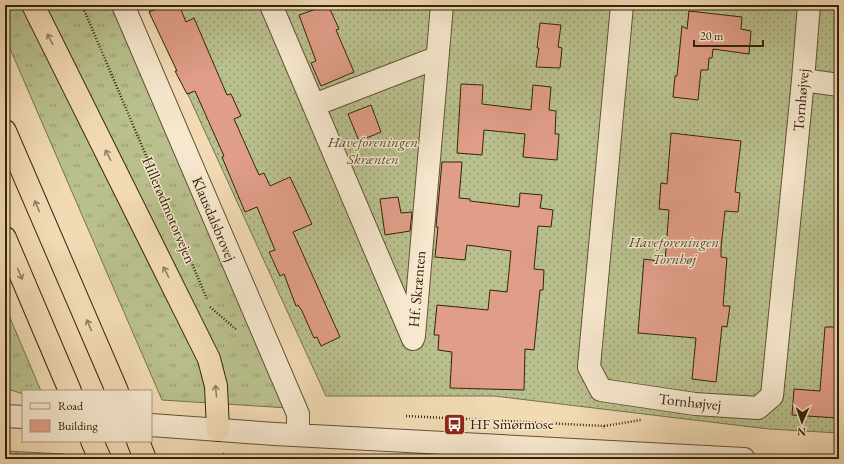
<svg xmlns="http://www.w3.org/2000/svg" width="844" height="464" viewBox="0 0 844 464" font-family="'EB Garamond',serif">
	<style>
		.grass { fill: url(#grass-tufts); stroke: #76724c }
		.forest { fill: url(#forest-firs); stroke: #76724c }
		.garden { fill: url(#garden-dots); stroke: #76724c }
		.building { fill: #e09d88; stroke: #34240b }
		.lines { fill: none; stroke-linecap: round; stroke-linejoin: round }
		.minor-casing { stroke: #635235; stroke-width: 24 }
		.highway-casing { stroke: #34240b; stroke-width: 24 }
		.path { stroke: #34240b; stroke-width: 2.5; stroke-dasharray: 1 2; stroke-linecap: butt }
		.minor { stroke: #f6e7ce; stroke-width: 22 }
		.highway { stroke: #f1dab4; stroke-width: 22 }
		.oneway { stroke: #927f60 }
		.labels { text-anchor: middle; stroke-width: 3; stroke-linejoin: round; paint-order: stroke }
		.street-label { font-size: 15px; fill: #34240b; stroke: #f6e7ce }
		.park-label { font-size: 15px; font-style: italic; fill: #554b2c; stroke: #f6e7ce }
		.poi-label { font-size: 15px; fill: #34240b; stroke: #f6e7ce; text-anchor: start }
	</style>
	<defs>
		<pattern id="grass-tufts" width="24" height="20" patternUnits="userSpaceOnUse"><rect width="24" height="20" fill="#b9c08d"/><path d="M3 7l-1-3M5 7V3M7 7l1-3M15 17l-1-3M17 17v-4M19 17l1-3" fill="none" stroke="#979c71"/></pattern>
		<pattern id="forest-firs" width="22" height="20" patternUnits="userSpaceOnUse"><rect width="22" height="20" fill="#b9c08d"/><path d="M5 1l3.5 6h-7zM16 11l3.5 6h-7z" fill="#979c71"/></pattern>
		<pattern id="garden-dots" width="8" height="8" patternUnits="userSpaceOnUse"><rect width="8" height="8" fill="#b9c08d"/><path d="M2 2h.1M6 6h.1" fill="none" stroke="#979c71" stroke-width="1.8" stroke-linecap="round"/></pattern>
	</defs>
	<rect width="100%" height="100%" fill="#f1dab4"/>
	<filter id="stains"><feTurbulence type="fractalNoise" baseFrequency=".005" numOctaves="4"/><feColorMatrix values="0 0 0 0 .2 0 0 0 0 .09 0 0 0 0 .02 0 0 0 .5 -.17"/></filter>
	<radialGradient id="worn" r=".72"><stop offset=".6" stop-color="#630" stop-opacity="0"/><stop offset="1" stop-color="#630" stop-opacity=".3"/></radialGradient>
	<path class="grass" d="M 5,5 L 116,5 L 288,408 L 162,400 L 5,37 Z
		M 5,306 L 41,391 L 23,391 L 23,394 L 5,388 Z"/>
	<path class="forest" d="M 5,451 L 64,454 L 66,459 L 5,459 Z"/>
	<path class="garden" d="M 147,5 L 839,5 L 839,433 L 769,429 L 494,396 L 326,396 Z"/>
	<path class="building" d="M 155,5 L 179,5 L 186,22 L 194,18 L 227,95 L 231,94 L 241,116 L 234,119 L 259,175 L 264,173 L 270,186 L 290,177 L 312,224 L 293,232 L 340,337 L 321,346 L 317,337 L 314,338 L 302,311 L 298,305 L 296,306 L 284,274 L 280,276 L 269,252 L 275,250 L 257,207 L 245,212 L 222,157 L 224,156 L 195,91 L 187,94 L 175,71 L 177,71 L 149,12 L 157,9 Z
		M 322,7 L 323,9 L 329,7 L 339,29 L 336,30 L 354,72 L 321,86 L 311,63 L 316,61 L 299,15 Z
		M 689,11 L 742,17 L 741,29 L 751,31 L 749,54 L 713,49 L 712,58 L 709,58 L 708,70 L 701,70 L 698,100 L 673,97 L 675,76 L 677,76 L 682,26 L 687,29 Z
		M 540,23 L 561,25 L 558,47 L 562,48 L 560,68 L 536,67 L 539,48 L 537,48 Z
		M 461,84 L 483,85 L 482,104 L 531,110 L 533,85 L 551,87 L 549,110 L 556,111 L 555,134 L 559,134 L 557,160 L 523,157 L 525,134 L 484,130 L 482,155 L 457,153 Z
		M 371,105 L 381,132 L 359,141 L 348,114 Z
		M 671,133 L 741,141 L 735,192 L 740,193 L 738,212 L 725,211 L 721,248 L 721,257 L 727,258 L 723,306 L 730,306 L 727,327 L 722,326 L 716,382 L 692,379 L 696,338 L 638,333 L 644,259 L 665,262 L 669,210 L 659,209 L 661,183 L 667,184 Z
		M 442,162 L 462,162 L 459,198 L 470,199 L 470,201 L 519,207 L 520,193 L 542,195 L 540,208 L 553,210 L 551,227 L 538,226 L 534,269 L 544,270 L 543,290 L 540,290 L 534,350 L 525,349 L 524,390 L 450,388 L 452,352 L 438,350 L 439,335 L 434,335 L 437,305 L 488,310 L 490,290 L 507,292 L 511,251 L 467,245 L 465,260 L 435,257 L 438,227 L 436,227 Z
		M 398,197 L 401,213 L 412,212 L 410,231 L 385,235 L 380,199 Z
		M 825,327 L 839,327 L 839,386 L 837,418 L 792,415 L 794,389 L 820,391 Z"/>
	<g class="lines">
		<defs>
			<path id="minor" d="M 123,5 L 298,414 L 298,435
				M 271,5 L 413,339
				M 622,5 L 589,367 L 601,390 L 695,404 L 758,408 L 772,396 L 803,80 L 809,5
				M 803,80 L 839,85
				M 314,105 L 436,58
				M 414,336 L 442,5
				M 5,416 L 23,417
				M 151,425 L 275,434 L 744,459"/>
			<path id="highway" d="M 33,5 L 209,359 L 216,386 L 218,430
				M 5,131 L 117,391
				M 5,238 L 70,391
				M 92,441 L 100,459
				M 138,441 L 145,459"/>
		</defs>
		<use href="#minor" class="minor-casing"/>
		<use href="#highway" class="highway-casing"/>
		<path class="path" d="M 82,5 L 207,299
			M 210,307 L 237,330
			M 406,416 L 604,426 L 604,429
			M 604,426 L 641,420
			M 223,454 L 239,459"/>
		<use href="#minor" class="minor"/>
		<use href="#highway" class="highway"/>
	</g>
	<defs><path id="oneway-shaft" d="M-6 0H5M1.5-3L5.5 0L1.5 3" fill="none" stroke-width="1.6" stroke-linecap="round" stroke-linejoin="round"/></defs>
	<g class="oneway">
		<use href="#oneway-shaft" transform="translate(50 39) rotate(-117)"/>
		<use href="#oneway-shaft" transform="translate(108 155) rotate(-117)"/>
		<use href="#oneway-shaft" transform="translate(37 206) rotate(-113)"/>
		<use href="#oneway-shaft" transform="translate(166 272) rotate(-117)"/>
		<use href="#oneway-shaft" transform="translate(20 274) rotate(67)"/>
		<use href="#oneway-shaft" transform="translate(89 325) rotate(-113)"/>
		<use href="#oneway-shaft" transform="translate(216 391) rotate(-95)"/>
	</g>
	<defs>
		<symbol id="bus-square" viewBox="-11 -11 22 22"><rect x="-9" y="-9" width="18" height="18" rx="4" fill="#8f2418" stroke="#f6e7ce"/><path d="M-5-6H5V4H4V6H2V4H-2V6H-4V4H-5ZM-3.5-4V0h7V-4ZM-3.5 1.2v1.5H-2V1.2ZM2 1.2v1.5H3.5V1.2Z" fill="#fff"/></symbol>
	</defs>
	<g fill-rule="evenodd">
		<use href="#bus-square" x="442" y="412" width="25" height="25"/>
	</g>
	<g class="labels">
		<g class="street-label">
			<text transform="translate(801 100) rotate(-85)" y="5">Tornhøjvej</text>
			<text transform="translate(169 210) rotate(67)" y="5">Hillerødmotorvejen</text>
			<text transform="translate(214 219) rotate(67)" y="5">Klausdalsbrovej</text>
			<text transform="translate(417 289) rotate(-85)" y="5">Hf. Skrænten</text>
			<text transform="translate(690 402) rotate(6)" y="5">Tornhøjvej</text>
		</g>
		<g class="park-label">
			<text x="373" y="147">Haveforeningen<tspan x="373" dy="17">Skrænten</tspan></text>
			<text x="674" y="247">Haveforeningen<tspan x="674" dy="17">Tornhøj</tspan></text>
		</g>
		<g class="poi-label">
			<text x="470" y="429">HF Smørmose</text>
		</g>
	</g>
	<rect width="844" height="464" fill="none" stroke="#f1dab4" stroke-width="20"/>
	<rect x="6" y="6" width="832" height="452" fill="none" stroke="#34240b" stroke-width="2"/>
	<rect x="10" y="10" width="824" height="444" fill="none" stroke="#34240b"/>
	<rect x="22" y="390" width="130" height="52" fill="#f6e7ce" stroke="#a89980"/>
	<rect x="30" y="403" width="20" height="6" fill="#f6e7ce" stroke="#a89980"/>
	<text x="58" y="410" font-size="12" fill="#34240b">Road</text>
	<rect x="30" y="420" width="20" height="12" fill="#e09d88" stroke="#a89980"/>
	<text x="58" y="430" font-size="12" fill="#34240b">Building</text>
	<g transform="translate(802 422) rotate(182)" stroke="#f6e7ce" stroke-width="3" paint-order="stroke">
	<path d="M0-3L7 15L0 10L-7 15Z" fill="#34240b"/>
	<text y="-6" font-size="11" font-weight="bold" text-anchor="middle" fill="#34240b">N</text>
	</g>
	<path d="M694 40v6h69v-6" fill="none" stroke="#34240b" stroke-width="2"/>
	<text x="700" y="40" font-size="12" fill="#34240b" stroke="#f6e7ce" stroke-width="3" paint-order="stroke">20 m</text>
	<rect width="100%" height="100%" filter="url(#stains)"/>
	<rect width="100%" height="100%" fill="url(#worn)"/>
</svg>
